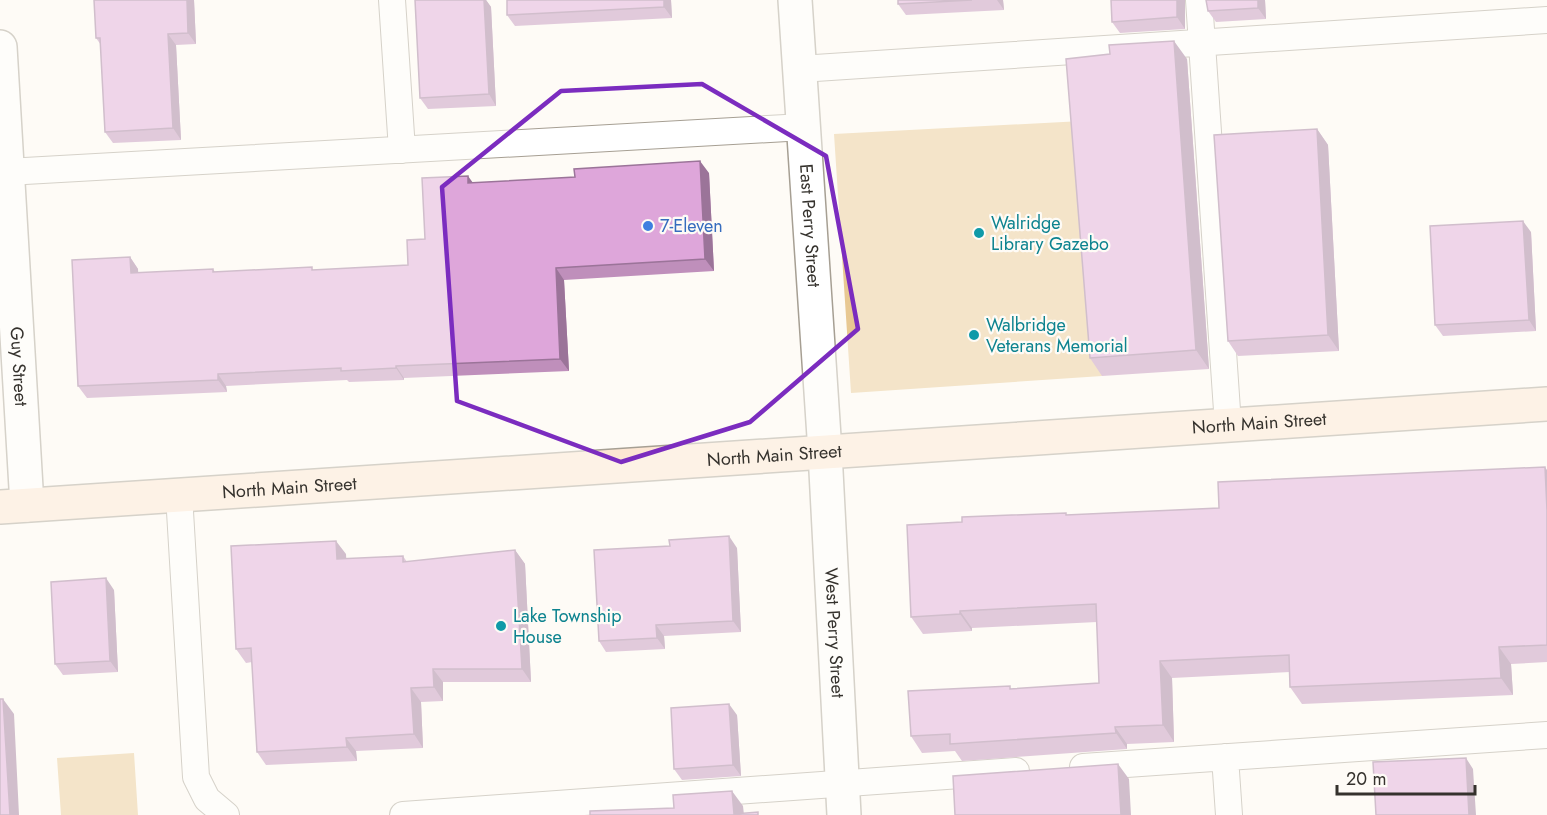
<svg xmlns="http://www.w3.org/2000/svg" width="1547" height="815" viewBox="0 0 1547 815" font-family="Jost,sans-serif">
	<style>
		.green { fill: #e8c892 }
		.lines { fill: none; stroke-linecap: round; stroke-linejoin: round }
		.lane-casing { stroke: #a69f93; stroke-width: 28 }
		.street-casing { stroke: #a69f93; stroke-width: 36 }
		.secondary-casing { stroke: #a69f93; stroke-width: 36 }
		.lane { stroke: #fff; stroke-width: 26 }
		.street { stroke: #fff; stroke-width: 33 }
		.secondary { stroke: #fde6d3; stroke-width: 33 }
		.wall { fill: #bf8fbb }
		.shaded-wall { fill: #9b7499 }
		.building { fill: #dea6da; stroke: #9b7499; stroke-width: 1.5 }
		.marked { fill: none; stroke: #7b2cbf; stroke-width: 4.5; stroke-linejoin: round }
		.shop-dot { fill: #3f7fe0; stroke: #fefbf6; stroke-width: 2 }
		.culture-dot { fill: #0f9aa8; stroke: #fefbf6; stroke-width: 2 }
		.labels { text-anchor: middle; stroke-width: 4.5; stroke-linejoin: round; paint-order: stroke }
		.culture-label { font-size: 18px; fill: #0d838f; stroke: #fefbf6; text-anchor: start }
		.shop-label { font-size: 18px; fill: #366cbe; stroke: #fefbf6; text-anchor: start }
		.street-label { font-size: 18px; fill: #35322d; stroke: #fefbf6 }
	</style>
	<rect width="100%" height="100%" fill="#fefbf6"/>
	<path class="green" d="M 1082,121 L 1102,376 L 851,393 L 834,134 Z
		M 134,753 L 138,815 L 61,815 L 57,758 Z"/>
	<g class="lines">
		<defs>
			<path id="lane" d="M 392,0 L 402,150
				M 1199,0 L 1228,425
				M 800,69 L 1547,20
				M 7,172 L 804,127
				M 179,495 L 196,777 L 207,799 L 226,815
				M 1225,757 L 1229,815
				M 1083,767 L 1547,735
				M 403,815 L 1016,771"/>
			<g id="street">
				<path id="s1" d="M 795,0 L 825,452 L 844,815"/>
				<path id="s2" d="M 0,47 L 27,505"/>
			</g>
			<g id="secondary">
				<path id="s3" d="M 0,507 L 1547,404"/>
			</g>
		</defs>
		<use href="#lane" class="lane-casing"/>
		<use href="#street" class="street-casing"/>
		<use href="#secondary" class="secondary-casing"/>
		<use href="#lane" class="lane"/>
		<use href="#street" class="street"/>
		<use href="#secondary" class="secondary"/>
	</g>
	<path class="wall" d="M 194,0 L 196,44 L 176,45 L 181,140 L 113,143 L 105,132 L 101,45 L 96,38 Z
		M 415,0 L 486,0 L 491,7 L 496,106 L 428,109 L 420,98 Z
		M 671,0 L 672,18 L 515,26 L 507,15 Z
		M 898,0 L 1003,0 L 1004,10 L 906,15 L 898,4 Z
		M 1111,0 L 1185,0 L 1185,29 L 1120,33 L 1112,22 Z
		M 1206,0 L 1265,0 L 1266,19 L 1216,22 L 1208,11 Z
		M 1187,59 L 1209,369 L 1102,376 L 1090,358 Z
		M 1317,129 L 1328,145 L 1339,351 L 1238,356 L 1228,341 Z
		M 709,173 L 714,271 L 564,280 L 569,371 L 404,378 L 404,380 L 349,382 L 347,380 L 226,386 L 227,392 L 87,398 L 78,386 L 130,257 L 138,269 L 138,273 L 213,269 L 215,272 L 314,270 L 408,265 L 425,239 L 473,183 Z
		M 1531,232 L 1536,331 L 1443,336 L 1435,325 Z
		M 1547,470 L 1547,662 L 1511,664 L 1513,695 L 1302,704 L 1290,687 L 1290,672 L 1172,678 L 1174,742 L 1127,744 L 1127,749 L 962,761 L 955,751 L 922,753 L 911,736 L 1013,689 L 1099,683 L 1097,622 L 972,628 L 972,631 L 923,634 L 911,617 L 962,522 L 1067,515 L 1219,508 Z
		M 670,546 L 737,548 L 741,632 L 664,636 L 665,649 L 606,652 L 599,641 Z
		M 515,550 L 525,564 L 531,682 L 443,682 L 443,701 L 421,702 L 423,748 L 356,751 L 357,761 L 266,765 L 257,752 L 252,662 L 246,663 L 236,649 L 346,554 L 346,559 L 403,556 L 407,562 Z
		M 114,590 L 118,672 L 63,675 L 55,664 Z
		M 737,715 L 741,776 L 682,780 L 674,769 Z"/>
	<path class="shaded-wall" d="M 187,0 L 194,0 L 196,44 L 188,33 Z
		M 484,0 L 486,0 L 491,7 L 496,106 L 489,94 Z
		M 664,0 L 671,0 L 672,18 L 664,7 Z
		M 997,0 L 1003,0 L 1004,10 Z
		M 1177,0 L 1185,0 L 1185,29 L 1177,17 Z
		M 1258,0 L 1265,0 L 1266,19 L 1258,8 Z
		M 168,34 L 176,45 L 181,140 L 173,128 Z
		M 1174,41 L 1187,59 L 1209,369 L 1196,350 Z
		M 1317,129 L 1328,145 L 1339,351 L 1328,335 Z
		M 700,161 L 709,173 L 714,271 L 705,259 Z
		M 468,176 L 476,187 L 468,183 Z
		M 1523,221 L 1531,232 L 1536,331 L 1529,320 Z
		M 130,257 L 138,269 L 139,285 L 131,273 Z
		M 556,268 L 564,280 L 569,371 L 560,359 Z
		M 396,366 L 404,378 L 404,380 L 396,368 Z
		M 218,374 L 226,386 L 227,392 L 218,380 Z
		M 1545,467 L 1547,470 L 1547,510 Z
		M 729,536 L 737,548 L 741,632 L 733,621 Z
		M 336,541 L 346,554 L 347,573 L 337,559 Z
		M 515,550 L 525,564 L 531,682 L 522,669 Z
		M 106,578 L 114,590 L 118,672 L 110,661 Z
		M 960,611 L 972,628 L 972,631 L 960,614 Z
		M 656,625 L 664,636 L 665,649 L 657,638 Z
		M 1499,647 L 1511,664 L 1513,695 L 1501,678 Z
		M 1160,661 L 1172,678 L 1174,742 L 1163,725 Z
		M 433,669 L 443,682 L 443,701 L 434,687 Z
		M 411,688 L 421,702 L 423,748 L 414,734 Z
		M 3,699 L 14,714 L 19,815 L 10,815 Z
		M 729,704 L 737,715 L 741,776 L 733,765 Z
		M 1115,727 L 1127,744 L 1127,749 L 1116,733 Z
		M 346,738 L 356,751 L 357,761 L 347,747 Z
		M 1466,758 L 1473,769 L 1476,815 L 1469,815 Z
		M 1118,764 L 1129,779 L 1131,815 L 1121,815 Z
		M 732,791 L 743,806 L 744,815 L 734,814 Z"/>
	<path class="building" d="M 94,0 L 187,0 L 188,33 L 168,34 L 173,128 L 105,132 L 100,38 L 96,38 Z
		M 415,0 L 484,0 L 489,94 L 420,98 Z
		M 507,0 L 664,0 L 664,7 L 507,15 Z
		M 898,0 L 972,0 L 898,4 Z
		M 1111,0 L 1177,0 L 1177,17 L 1112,22 Z
		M 1206,0 L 1258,0 L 1258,8 L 1208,11 Z
		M 1174,41 L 1196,350 L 1090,358 L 1066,59 L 1110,54 L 1109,45 Z
		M 1317,129 L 1328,335 L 1228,341 L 1214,135 Z
		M 700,161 L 705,259 L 556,268 L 560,359 L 396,366 L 396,368 L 341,371 L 341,368 L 218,374 L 218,380 L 78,386 L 72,260 L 130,257 L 131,273 L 213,269 L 213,272 L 312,267 L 312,270 L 408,265 L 407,240 L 425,239 L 422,178 L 468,176 L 468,183 L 575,177 L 574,169 Z
		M 1523,221 L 1529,320 L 1435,325 L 1430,226 Z
		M 1545,467 L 1547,510 L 1547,645 L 1499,647 L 1501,678 L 1290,687 L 1289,655 L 1160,661 L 1163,725 L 1115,727 L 1116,733 L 950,744 L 950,734 L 911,736 L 908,691 L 1010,686 L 1010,689 L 1099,683 L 1096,604 L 960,611 L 960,614 L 911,617 L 907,525 L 962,522 L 962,517 L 1066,513 L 1066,515 L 1219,508 L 1218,482 Z
		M 729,536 L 733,621 L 656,625 L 657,638 L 599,641 L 594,550 L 670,546 L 669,540 Z
		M 336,541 L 337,559 L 403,556 L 403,562 L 515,550 L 522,669 L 433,669 L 434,687 L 411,688 L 414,734 L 346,738 L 347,747 L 257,752 L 251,648 L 236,649 L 231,546 Z
		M 106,578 L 110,661 L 55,664 L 51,582 Z
		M 0,699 L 3,699 L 10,815 L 0,815 Z
		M 729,704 L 733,765 L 674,769 L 671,708 Z
		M 1466,758 L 1469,815 L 1376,815 L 1373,762 Z
		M 1118,764 L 1121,815 L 955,815 L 953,776 Z
		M 732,791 L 734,814 L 758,812 L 758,815 L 590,815 L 590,811 L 674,808 L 673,795 Z"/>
	<path d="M0 0H1547V815H0ZM 702,84 L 826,156 L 858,329 L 750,422 L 621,462 L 457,401 L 442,187 L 561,91 Z" fill="#fefbf6" fill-opacity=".55" fill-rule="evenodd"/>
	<path class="marked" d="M 702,84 L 826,156 L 858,329 L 750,422 L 621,462 L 457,401 L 442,187 L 561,91 Z"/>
	<circle class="shop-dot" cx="648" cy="226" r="6"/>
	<g class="culture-dot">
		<circle cx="979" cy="233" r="6"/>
		<circle cx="974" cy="335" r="6"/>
		<circle cx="501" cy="626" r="6"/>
	</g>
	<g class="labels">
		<g class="culture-label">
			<text x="991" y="229">Walridge<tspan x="991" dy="21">Library Gazebo</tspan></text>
			<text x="986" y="331">Walbridge<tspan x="986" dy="21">Veterans Memorial</tspan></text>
			<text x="513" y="622">Lake Township<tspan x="513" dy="21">House</tspan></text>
		</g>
		<g class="shop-label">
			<text x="660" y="232">7-Eleven</text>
		</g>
		<g class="street-label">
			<text dy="6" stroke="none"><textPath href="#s1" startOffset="226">East Perry Street</textPath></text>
			<text dy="6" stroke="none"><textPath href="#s2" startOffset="320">Guy Street</textPath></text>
			<text dy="6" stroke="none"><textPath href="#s3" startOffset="1262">North Main Street</textPath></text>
			<text dy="6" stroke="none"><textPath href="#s3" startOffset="776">North Main Street</textPath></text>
			<text dy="6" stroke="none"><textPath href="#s3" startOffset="290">North Main Street</textPath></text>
			<text dy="6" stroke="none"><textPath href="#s1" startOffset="634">West Perry Street</textPath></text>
		</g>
	</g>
	<path d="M1337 785v9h138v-9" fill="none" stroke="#35322d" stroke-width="3"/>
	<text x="1346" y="785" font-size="18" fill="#35322d" stroke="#fefbf6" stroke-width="4.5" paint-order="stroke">20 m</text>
</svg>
